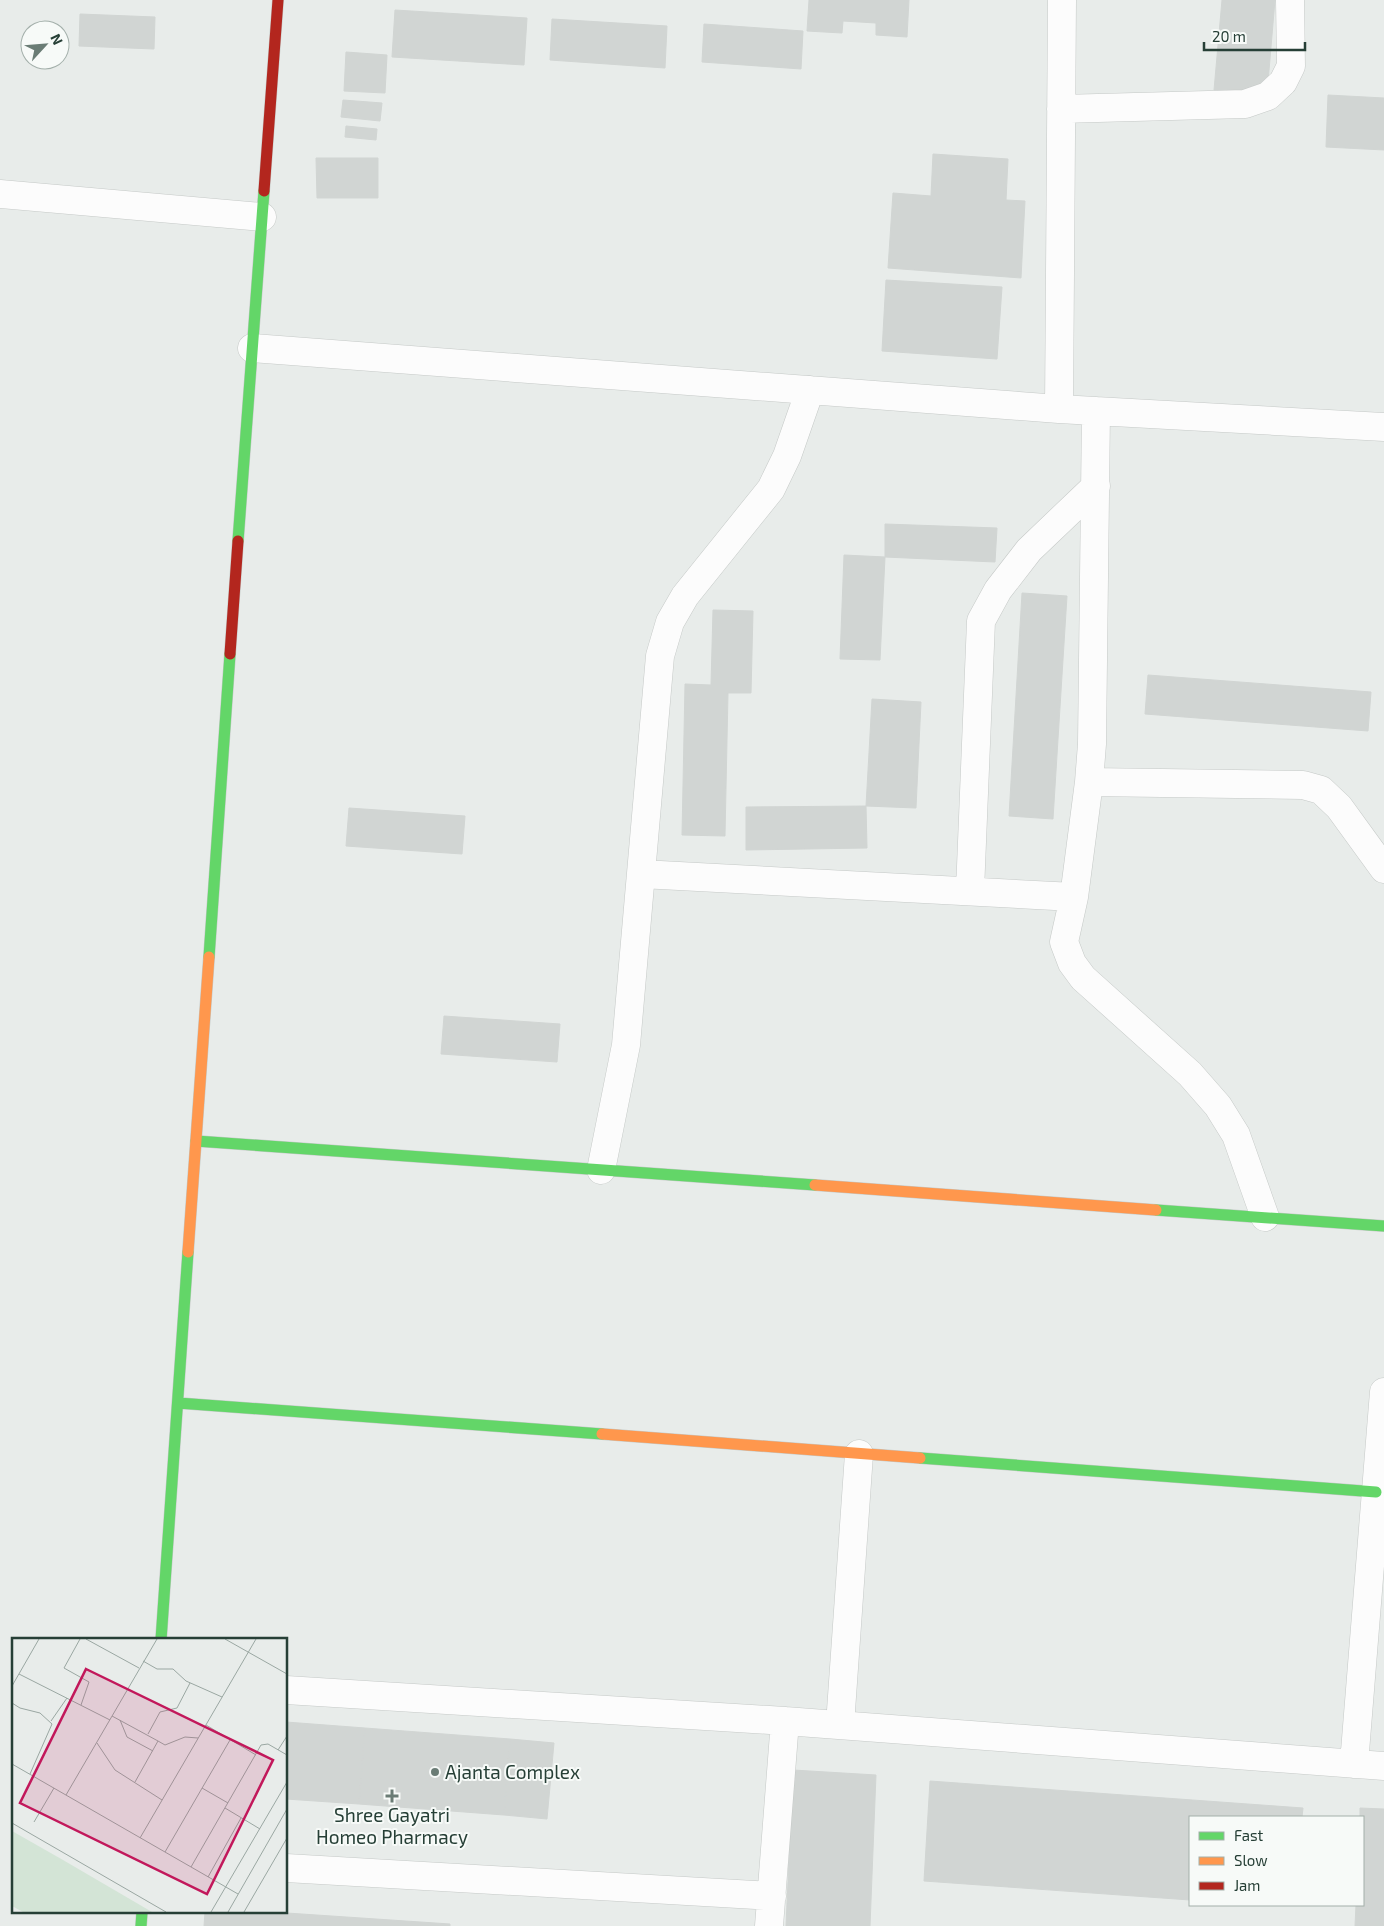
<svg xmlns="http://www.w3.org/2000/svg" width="1384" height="1926" viewBox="0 0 1384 1926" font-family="'Exo 2',sans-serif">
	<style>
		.building { fill: #d1d5d3; stroke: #d1d5d3 }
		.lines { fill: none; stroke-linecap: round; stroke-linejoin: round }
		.street-casing { stroke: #c5c9c7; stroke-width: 29 }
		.fast-casing { stroke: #c4c9c7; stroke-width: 12 }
		.slow-casing { stroke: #c4c9c7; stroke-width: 12 }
		.jam-casing { stroke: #c4c9c7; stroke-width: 12 }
		.street { stroke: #fcfcfc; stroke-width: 28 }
		.fast { stroke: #63d668; stroke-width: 11 }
		.slow { stroke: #ff974d; stroke-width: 11 }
		.jam { stroke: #b3261e; stroke-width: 11 }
		.poi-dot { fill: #6a7c75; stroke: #f7faf8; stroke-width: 2 }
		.labels { text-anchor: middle; stroke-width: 4; stroke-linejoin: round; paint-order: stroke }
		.poi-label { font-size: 19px; fill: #263f36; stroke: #f7faf8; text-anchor: start }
		.inset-road { fill: none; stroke: #9aa7a2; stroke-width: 1 }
		.view { fill: #c2185b; fill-opacity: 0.15; stroke: #c2185b; stroke-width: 2.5 }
		.inset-edge { fill: none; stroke: #263f36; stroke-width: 2.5 }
	</style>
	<rect width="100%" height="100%" fill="#e8ecea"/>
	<path class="building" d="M 809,0 L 909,0 L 907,37 L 876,35 L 876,23 L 843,21 L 842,33 L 807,31 Z
		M 1222,0 L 1275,0 L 1267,94 L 1214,90 Z
		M 395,10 L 527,18 L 524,65 L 392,57 Z
		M 80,14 L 155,17 L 154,49 L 79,46 Z
		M 552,19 L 667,26 L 665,68 L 550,60 Z
		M 704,24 L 803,31 L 801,69 L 702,62 Z
		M 346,52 L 387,55 L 385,93 L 344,91 Z
		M 1328,95 L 1384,98 L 1384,150 L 1326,147 Z
		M 343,100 L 382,103 L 380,121 L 341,117 Z
		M 346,126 L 377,129 L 376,140 L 345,137 Z
		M 933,154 L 1008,159 L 1006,200 L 1025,201 L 1021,278 L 888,268 L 893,193 L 931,196 Z
		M 316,158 L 378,158 L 378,198 L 317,198 Z
		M 886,280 L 1002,287 L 997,359 L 882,351 Z
		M 885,524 L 997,528 L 995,562 L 885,557 Z
		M 844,555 L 885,557 L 880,660 L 840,659 Z
		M 1022,593 L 1067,596 L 1053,819 L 1009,816 Z
		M 713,610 L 753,611 L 751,693 L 728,693 L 725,836 L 682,835 L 685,684 L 711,685 Z
		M 1148,675 L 1371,692 L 1368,731 L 1145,714 Z
		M 872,699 L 921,702 L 916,808 L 866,806 Z
		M 866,806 L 867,848 L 746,850 L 746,807 Z
		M 349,808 L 465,816 L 462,854 L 346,846 Z
		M 444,1016 L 560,1024 L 557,1062 L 441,1054 Z
		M 286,1722 L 365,1728 L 359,1804 L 286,1799 Z
		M 365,1728 L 510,1739 L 504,1815 L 359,1804 Z
		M 510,1739 L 554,1743 L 547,1819 L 504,1815 Z
		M 793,1770 L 876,1775 L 870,1926 L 786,1926 Z
		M 930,1781 L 1303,1808 L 1302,1817 L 1190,1817 L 1190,1900 L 924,1881 Z
		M 1360,1808 L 1384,1809 L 1384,1926 L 1355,1926 L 1356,1905 L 1363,1905 L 1363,1817 L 1360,1817 Z
		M 205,1912 L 272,1912 L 450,1924 L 450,1926 L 204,1926 Z"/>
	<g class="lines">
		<defs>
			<path id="street" d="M 1061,109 L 1245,104 L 1268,96 L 1283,82 L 1291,66 L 1290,0
				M 0,194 L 262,217
				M 252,348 L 1059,409 L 1384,427
				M 1059,409 L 1062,0
				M 1089,782 L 1303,785 L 1321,790 L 1339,807 L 1384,869
				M 641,874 L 1074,897 L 1089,782 L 1092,744 L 1096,411
				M 970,891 L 981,621 L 998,590 L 1029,550 L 1096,486
				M 1074,897 L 1064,942 L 1072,963 L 1083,978 L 1190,1074 L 1218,1106 L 1236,1135 L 1265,1217
				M 601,1170 L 626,1045 L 660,656 L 670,622 L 685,596 L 771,489 L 787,456 L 810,390
				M 286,1690 L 785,1721 L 1384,1766
				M 840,1725 L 859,1454
				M 1354,1764 L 1384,1392
				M 286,1868 L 772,1896
				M 769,1926 L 785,1721"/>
			<path id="fast" d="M 238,541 L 264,191
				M 209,957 L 230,654
				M 196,1141 L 815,1185
				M 1156,1210 L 1384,1226
				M 178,1403 L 602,1434
				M 920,1458 L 1376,1492
				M 161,1640 L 188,1252
				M 141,1926 L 142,1912"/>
			<path id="slow" d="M 815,1185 L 1156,1210
				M 188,1252 L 209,957
				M 602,1434 L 920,1458"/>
			<path id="jam" d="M 264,191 L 278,0
				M 230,654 L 238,541"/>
		</defs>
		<use href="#street" class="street-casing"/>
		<use href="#fast" class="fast-casing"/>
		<use href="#slow" class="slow-casing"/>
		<use href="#jam" class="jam-casing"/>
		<use href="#street" class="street"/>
		<use href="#fast" class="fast"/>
		<use href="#slow" class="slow"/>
		<use href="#jam" class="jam"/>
	</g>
	<g class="poi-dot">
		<circle cx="435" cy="1772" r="5"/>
		<path d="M389.5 1788.5h5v5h5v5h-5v5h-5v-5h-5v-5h5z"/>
	</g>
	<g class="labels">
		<g class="poi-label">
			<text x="445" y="1779">Ajanta Complex</text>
			<text x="392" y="1822" text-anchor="middle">Shree Gayatri<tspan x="392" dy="22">Homeo Pharmacy</tspan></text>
		</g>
	</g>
	<g transform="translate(12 1638)">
		<rect width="275" height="275" fill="#e8ecea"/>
		<path d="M 0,193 L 51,222 L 140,274 L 11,274 L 0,268 Z" fill="#d3e4d6"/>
		<path class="inset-road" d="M 68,1 L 52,30 L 77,44 L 69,67M 74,1 L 127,30M 213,1 L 275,36M 131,23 L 145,31 L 161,31 L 174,43 L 210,59M 7,36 L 98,82M 0,48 L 27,1M 0,65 L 8,70 L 28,75 L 40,86 L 18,136M 100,78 L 146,103 L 123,144M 108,82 L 115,99 L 141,113M 39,83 L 55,60M 194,87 L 244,117M 136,96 L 148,74 L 165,70 L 178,45M 146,103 L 153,107 L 173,99 L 186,100M 85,105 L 103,132 L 150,162M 266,112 L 275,98M 0,126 L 226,256M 190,150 L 216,165M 54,157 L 145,1M 213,170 L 248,191M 22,184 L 42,150M 0,185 L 154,274M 128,200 L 244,1M 153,214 L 218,102M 179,229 L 249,107 L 256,106 L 275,117M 196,239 L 229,180M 199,274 L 275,144M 216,274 L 275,171M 232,274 L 275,200"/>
		<path class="view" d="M 74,31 L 261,122 L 195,256 L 8,165 Z"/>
		<rect width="275" height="275" class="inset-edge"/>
	</g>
	<rect x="1189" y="1816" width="175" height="90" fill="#f7faf8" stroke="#a3afaa"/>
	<rect x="1199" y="1832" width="25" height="8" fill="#63d668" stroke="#a3afaa"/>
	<text x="1234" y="1841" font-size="15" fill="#263f36">Fast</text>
	<rect x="1199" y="1857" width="25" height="8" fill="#ff974d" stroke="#a3afaa"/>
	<text x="1234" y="1866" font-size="15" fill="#263f36">Slow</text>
	<rect x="1199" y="1882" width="25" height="8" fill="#b3261e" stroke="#a3afaa"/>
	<text x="1234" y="1891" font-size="15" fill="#263f36">Jam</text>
	<g transform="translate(45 45) rotate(64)"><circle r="24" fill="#f7faf8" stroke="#a3afaa"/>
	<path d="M0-4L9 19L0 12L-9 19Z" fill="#6a7c75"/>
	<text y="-8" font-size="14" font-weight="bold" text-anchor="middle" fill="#263f36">N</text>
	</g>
	<path d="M1204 42v8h101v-8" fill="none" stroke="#263f36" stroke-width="2.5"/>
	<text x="1212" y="42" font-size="15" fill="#263f36" stroke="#f7faf8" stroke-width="4" paint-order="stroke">20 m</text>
</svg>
